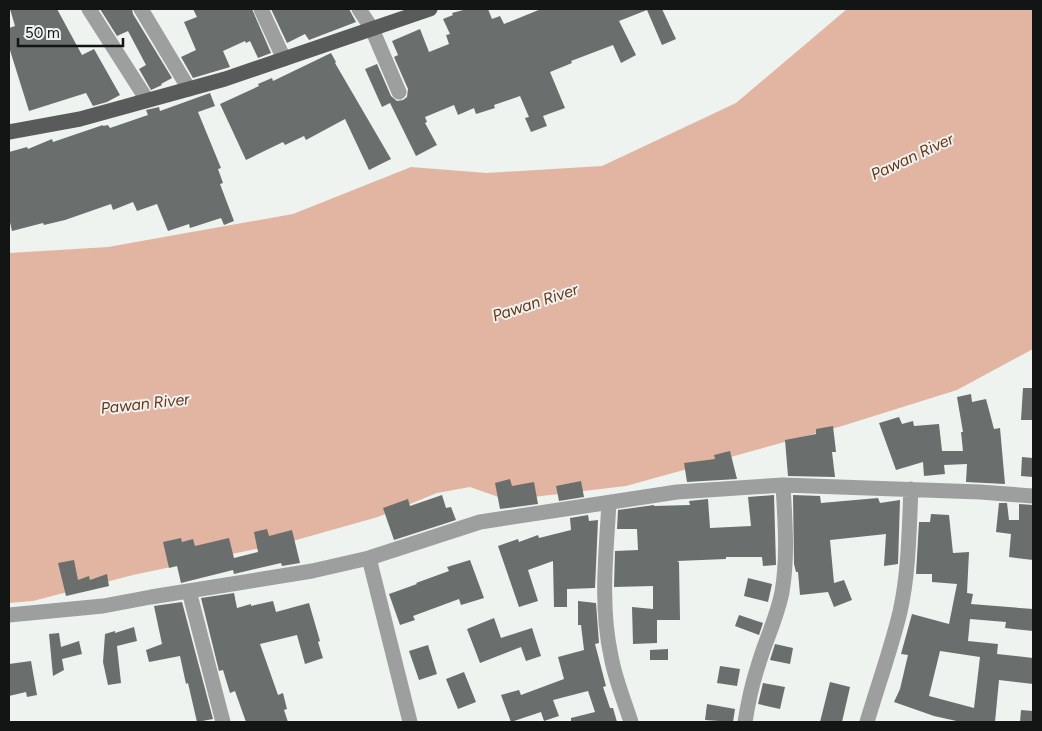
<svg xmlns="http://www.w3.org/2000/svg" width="1042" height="731" viewBox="0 0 1042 731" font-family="Figtree,sans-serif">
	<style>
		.water { fill: #e2b5a2 }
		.building { fill: #6a6e6c; fill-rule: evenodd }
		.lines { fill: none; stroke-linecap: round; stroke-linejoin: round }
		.minor { stroke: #9d9f9e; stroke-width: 15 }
		.major { stroke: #585b5a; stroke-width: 15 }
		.labels { text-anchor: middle; stroke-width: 4; stroke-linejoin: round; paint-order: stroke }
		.water-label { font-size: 16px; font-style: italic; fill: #6a3317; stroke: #eef3f0 }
	</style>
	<rect width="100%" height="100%" fill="#eef3f0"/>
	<path class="water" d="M 847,9 L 1033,9 L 1033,349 L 957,390 L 842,426 L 626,486 L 507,500 L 470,487 L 437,493 L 378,517 L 289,542 L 133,575 L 33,601 L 9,603 L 9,253 L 108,247 L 293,214 L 411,167 L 487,173 L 602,166 L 736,103 Z"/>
	<path class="building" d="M 10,9 L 57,9 L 82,55 L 94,49 L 120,95 L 107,102 L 93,106 L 86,93 L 29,111 L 9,47 L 9,28 L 15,26 Z
		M 100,9 L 132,9 L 133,14 L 172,78 L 161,84 L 162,85 L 151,90 L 139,69 L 146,65 L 128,31 L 117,36 Z
		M 193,9 L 252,9 L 271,53 L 258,58 L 250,41 L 246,43 L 245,41 L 223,51 L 230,67 L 193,78 L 181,57 L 196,50 L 184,22 L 197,17 Z
		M 271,9 L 349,9 L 356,22 L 309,40 L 305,34 L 287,43 Z
		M 467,9 L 488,9 L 492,19 L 500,16 L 504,24 L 541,9 L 662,9 L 676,39 L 662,45 L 647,10 L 619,21 L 636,55 L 621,63 L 613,45 L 571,61 L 572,63 L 550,72 L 565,108 L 543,116 L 547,126 L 531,132 L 525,118 L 529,117 L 520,96 L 494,105 L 495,108 L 476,114 L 474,108 L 458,115 L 454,105 L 425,117 L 427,122 L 425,123 L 437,145 L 416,156 L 390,103 L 382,107 L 365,69 L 377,64 L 391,96 L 397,101 L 403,100 L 407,97 L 408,89 L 394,57 L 398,55 L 392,41 L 420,29 L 429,52 L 449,44 L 446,35 L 450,34 L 443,19 L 453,15 L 452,13 Z
		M 331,53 L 336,62 L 335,63 L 391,159 L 369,170 L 345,119 L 306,140 L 304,136 L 285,145 L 283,142 L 246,160 L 220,104 L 259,86 L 258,84 L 272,78 L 273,81 Z
		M 210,93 L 215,106 L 198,112 L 221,168 L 218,169 L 223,183 L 220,184 L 234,221 L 224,225 L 221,218 L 190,228 L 189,224 L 168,231 L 157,204 L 137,211 L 133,202 L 113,210 L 111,204 L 65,220 L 44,225 L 43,223 L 12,231 L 9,218 L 9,152 L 27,147 L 28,149 L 52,139 L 53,142 L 103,125 L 103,126 L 108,125 L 110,128 L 148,115 L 146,110 L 159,107 L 160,111 Z
		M 1023,388 L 1033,388 L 1033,420 L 1021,420 Z
		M 971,394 L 972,402 L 986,399 L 994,429 L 1000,428 L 1005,484 L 966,482 L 967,464 L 944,465 L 945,474 L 924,476 L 923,462 L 896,470 L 879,423 L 899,417 L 902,424 L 913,421 L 914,426 L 939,424 L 942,451 L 963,451 L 961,432 L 963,432 L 957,397 Z
		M 833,426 L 836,452 L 832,452 L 835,477 L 788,476 L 785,440 L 816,434 L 816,429 Z
		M 730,451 L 737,479 L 687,482 L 684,463 L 715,459 L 714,455 Z
		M 1022,457 L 1033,458 L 1033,477 L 1021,476 Z
		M 510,479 L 512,486 L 534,482 L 538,504 L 500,509 L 495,483 Z
		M 581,481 L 584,497 L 559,501 L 556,486 Z
		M 442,495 L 446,508 L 451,507 L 456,520 L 394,540 L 383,508 L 408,499 L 410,506 Z
		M 774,495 L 776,565 L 763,566 L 762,557 L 726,557 L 726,559 L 677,561 L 679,562 L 680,620 L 657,620 L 657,643 L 633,644 L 632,607 L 653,609 L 653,586 L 614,587 L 615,551 L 638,550 L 637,529 L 617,529 L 618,510 L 654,505 L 654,506 L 690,505 L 689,501 L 708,499 L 710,528 L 751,526 L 748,497 Z
		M 793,495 L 820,496 L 821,503 L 878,498 L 880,503 L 900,500 L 898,564 L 884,566 L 886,534 L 830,540 L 834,583 L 844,580 L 852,600 L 834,607 L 828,592 L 800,595 L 798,572 L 796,572 L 794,564 Z
		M 999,503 L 1007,503 L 1009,520 L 1019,520 L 1019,504 L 1033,505 L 1033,560 L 1009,557 L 1011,534 L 996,532 Z
		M 931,514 L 949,515 L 953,553 L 969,552 L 967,593 L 973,594 L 971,604 L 1033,609 L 1033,631 L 1005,628 L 1006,622 L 970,619 L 968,641 L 998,644 L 997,654 L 1033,658 L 1033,684 L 999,680 L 995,722 L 961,722 L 934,716 L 894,702 L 900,689 L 908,655 L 901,654 L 912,614 L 949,624 L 957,584 L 932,582 L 932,574 L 916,574 L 919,522 L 930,522 ZM 940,651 L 980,657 L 974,708 L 929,696 Z
		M 588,515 L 589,521 L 598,520 L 595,588 L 567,589 L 567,607 L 554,607 L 553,561 L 528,570 L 538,601 L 519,607 L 498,546 L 518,539 L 519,542 L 538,535 L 539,538 L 571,530 L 570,518 Z
		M 267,529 L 269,536 L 292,530 L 300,563 L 282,566 L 281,563 L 234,574 L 233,570 L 181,583 L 177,566 L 169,568 L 163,542 L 181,538 L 182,542 L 193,539 L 195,546 L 229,538 L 234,558 L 258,552 L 254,532 Z
		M 74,560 L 78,580 L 89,576 L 90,580 L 107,574 L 109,586 L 66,596 L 58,563 Z
		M 470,560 L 484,598 L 461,605 L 459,599 L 413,616 L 415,620 L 400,625 L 389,594 L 417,584 L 416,583 L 449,571 L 447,567 Z
		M 748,578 L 772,584 L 768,602 L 744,596 Z
		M 234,593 L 237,608 L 251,604 L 251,606 L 273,601 L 276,612 L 309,603 L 320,641 L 318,642 L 323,658 L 305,664 L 297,635 L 260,644 L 278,695 L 283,693 L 287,709 L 284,710 L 288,722 L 246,722 L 235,691 L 230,693 L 223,670 L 219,671 L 201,598 Z
		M 578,601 L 596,603 L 599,643 L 595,644 L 606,686 L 603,687 L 610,708 L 613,708 L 617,722 L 571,722 L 571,718 L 595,712 L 588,691 L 553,700 L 559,716 L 544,721 L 541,712 L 511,722 L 501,695 L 519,690 L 521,695 L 564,679 L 558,657 L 584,650 L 581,625 L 578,625 Z
		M 182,602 L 213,719 L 197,722 L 188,683 L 186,684 L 180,656 L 149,662 L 146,650 L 162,644 L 154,606 Z
		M 739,615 L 763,623 L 759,635 L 735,626 Z
		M 494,618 L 501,638 L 532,628 L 541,656 L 526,661 L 521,647 L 480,663 L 467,629 Z
		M 134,627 L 137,641 L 117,646 L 121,683 L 108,685 L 103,662 L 105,634 L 115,631 L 115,633 Z
		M 59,633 L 61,647 L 79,641 L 82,654 L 62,659 L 64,670 L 53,676 L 49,634 Z
		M 775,644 L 793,648 L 790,664 L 770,660 Z
		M 428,645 L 437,674 L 419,680 L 409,651 Z
		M 668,649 L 668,660 L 650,660 L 650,650 Z
		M 31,661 L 37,695 L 27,697 L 26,692 L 9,696 L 9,664 Z
		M 720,666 L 740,669 L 737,686 L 717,683 Z
		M 464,672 L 476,702 L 458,709 L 446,679 Z
		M 830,682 L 850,687 L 842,722 L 820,722 Z
		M 763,683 L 785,687 L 780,709 L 758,704 Z
		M 707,704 L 735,709 L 733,722 L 705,720 Z
		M 1021,710 L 1033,711 L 1033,722 L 1020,722 Z"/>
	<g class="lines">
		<path class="minor" d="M 89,9 L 147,100
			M 141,9 L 189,89
			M 261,9 L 284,59
			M 359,9 L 372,29 L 399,92
			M 609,503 C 606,554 600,606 611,656 C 615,679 624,700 631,722
			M 369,558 L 410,722
			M 189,591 L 223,722
			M 9,615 L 103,606 L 151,597 L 312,571 L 369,558 L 480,522 L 677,492 L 783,485 L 980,492 L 1033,496
			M 745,722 C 748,703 752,684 758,666 C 765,641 777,618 782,592 C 788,557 785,520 783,485
			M 867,722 C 878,685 891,649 900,612 C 909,572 909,529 911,489"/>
		<path class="major" d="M 9,132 L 80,119 L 225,79 L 430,9"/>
	</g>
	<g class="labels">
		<g class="water-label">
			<text transform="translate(912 156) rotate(-25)" y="6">Pawan River</text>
			<text transform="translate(535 302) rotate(-18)" y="6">Pawan River</text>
			<text transform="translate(145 403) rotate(-6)" y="6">Pawan River</text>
		</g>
	</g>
	<rect width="1042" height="731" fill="none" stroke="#131414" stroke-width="20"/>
	<path d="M18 38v8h105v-8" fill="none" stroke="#131414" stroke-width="2.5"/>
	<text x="25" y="38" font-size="15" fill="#131414" stroke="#eef3f0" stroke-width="4" paint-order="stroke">50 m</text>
</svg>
